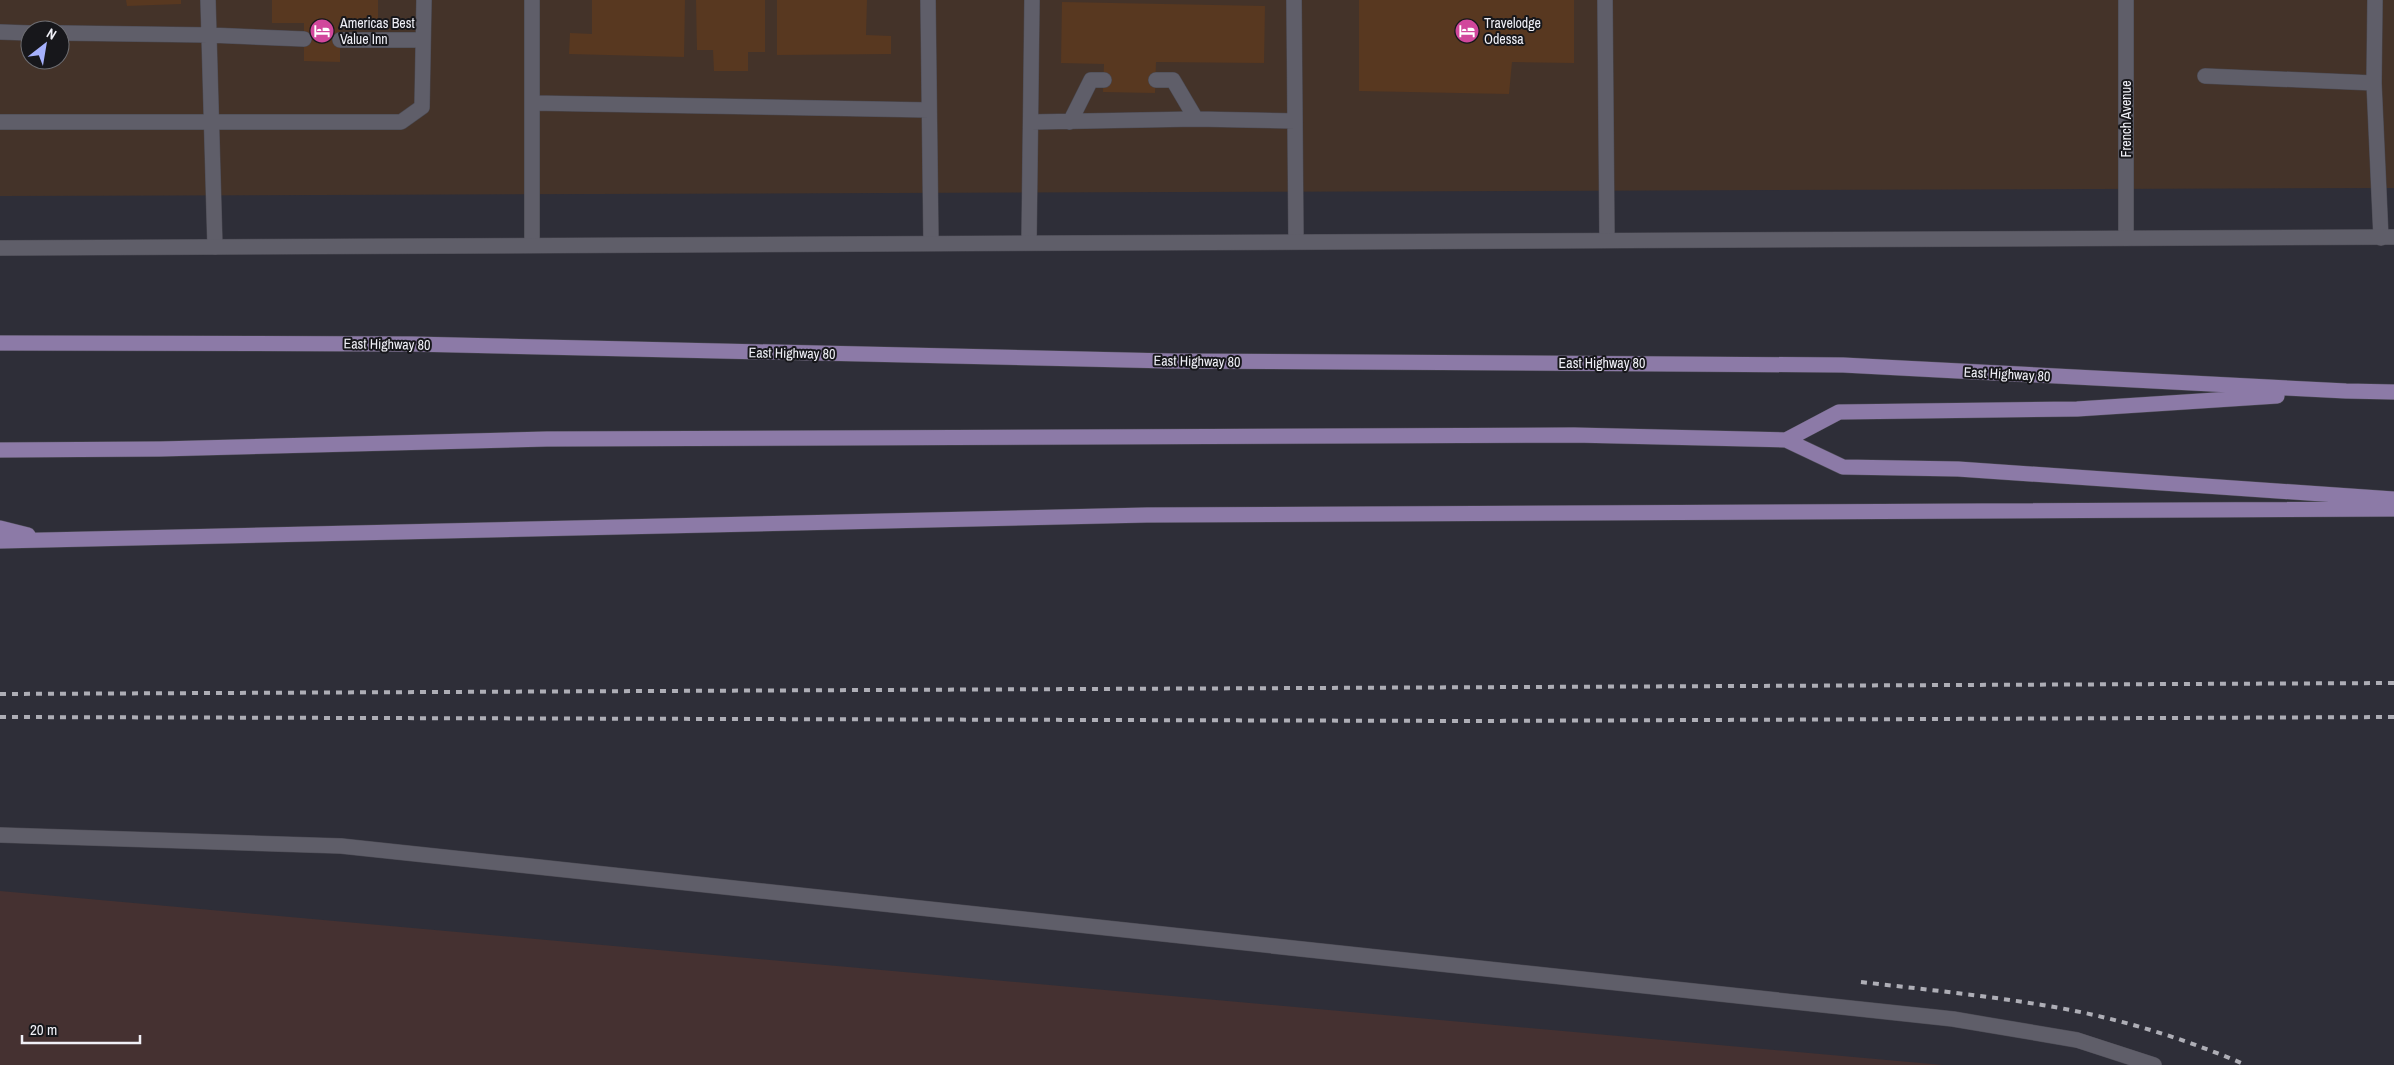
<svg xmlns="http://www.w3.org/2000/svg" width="2394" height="1065" viewBox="0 0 2394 1065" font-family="'Archivo Narrow',sans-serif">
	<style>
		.commercial { fill: #443329; fill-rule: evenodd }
		.industrial { fill: #453131 }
		.building { fill: #583820 }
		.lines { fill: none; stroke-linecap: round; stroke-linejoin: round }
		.service-casing { stroke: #4b4a53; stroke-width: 16 }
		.minor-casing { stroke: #4b4a53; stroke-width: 16 }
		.tertiary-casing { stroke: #4b4a53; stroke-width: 16 }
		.primary-casing { stroke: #4b4a53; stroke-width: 16 }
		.service { stroke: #5f5e69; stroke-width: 15 }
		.minor { stroke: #5f5e69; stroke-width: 15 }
		.tertiary { stroke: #5f5e69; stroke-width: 15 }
		.primary { stroke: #8c7aa7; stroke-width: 15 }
		.rail { stroke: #aeaeb6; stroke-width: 4; stroke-dasharray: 6 6; stroke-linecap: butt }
		.labels { text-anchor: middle; stroke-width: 4; stroke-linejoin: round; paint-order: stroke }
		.poi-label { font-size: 14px; fill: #f0f0f7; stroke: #17171b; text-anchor: start }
		.street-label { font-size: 14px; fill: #f0f0f7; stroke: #17171b }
	</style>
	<rect width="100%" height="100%" fill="#2e2e38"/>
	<path class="commercial" d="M 0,0 L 2394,0 L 2394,188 L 0,196 ZM 30,30 L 60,30 L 60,60 L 30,60 Z"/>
	<path class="industrial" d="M 0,891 L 1943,1065 L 0,1065 Z"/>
	<path class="building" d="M 126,0 L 181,0 L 181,4 L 127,6 Z
		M 272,0 L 378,0 L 378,21 L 340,21 L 340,62 L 304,61 L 304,23 L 272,23 Z
		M 592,0 L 685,0 L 684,57 L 569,54 L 570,33 L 592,34 Z
		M 696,0 L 765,0 L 765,52 L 748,52 L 748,71 L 714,71 L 713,50 L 697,50 Z
		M 777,0 L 867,0 L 866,35 L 891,36 L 891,54 L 777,55 Z
		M 1359,0 L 1574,0 L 1574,63 L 1512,62 L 1509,94 L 1359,91 Z
		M 1062,2 L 1265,6 L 1264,63 L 1156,62 L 1155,93 L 1103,92 L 1104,64 L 1061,63 Z"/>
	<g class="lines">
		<defs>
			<path id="service" d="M 208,0 L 215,247
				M 532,0 L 532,245
				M 928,0 L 931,243
				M 1294,0 L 1296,241
				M 1605,0 L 1607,240
				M 2375,0 L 2374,83 L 2381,238
				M 0,32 L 30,33
				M 60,33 L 209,35 L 304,39
				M 340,40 L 423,40
				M 2205,76 L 2374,83
				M 1156,80 L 1173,80 L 1196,119
				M 532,103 L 929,110
				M 0,122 L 401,122 L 422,107 L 424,0
				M 1031,122 L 1196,119 L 1295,121
				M 1070,122 L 1091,80 L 1104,80
				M 1029,242 L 1032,0
				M 0,835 L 341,846 L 520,865 L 1953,1019 L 2077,1040 L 2154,1065"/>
			<path id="minor" d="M 2126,238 L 2126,0"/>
			<path id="tertiary" d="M 0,248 L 2394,237"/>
			<path id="primary" d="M 0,343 L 412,344 L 1170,361 L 1843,365 L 2346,391 L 2394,392
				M 1786,440 L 1839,412 L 2077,409 L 2277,396
				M 0,450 L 160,449 L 547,439 L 1574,435 L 1786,440 L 1843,467 L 1958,469 L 2394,499
				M 0,528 L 28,535
				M 0,541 L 1147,515 L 2394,509"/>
		</defs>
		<use href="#service" class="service-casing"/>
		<use href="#minor" class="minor-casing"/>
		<use href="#tertiary" class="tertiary-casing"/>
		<use href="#primary" class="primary-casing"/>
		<use href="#service" class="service"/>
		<use href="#minor" class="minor"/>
		<use href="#tertiary" class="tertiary"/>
		<use href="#primary" class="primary"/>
		<path class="rail" d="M 0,694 L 2394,683
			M 0,717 L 1472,721 L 2394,717
			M 1861,982 C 1921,989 1982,995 2042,1005 C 2112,1016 2181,1037 2246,1065"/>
	</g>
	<defs>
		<symbol id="hotel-disc" viewBox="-11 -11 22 22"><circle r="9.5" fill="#d1479c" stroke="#17171b"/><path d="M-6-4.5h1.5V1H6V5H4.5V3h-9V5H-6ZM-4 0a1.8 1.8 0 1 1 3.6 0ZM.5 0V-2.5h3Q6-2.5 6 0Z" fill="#fff"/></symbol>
	</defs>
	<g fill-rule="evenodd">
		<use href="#hotel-disc" x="308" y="17" width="28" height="28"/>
		<use href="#hotel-disc" x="1453" y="17" width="28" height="28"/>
	</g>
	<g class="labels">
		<g class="poi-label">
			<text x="340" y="28">Americas Best<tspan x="340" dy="16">Value Inn</tspan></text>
			<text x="1484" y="28">Travelodge<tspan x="1484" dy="16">Odessa</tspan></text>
		</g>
		<g class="street-label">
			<text transform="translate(2126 119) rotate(-90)" y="5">French Avenue</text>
			<text transform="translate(387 344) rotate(1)" y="5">East Highway 80</text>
			<text transform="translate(792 353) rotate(1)" y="5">East Highway 80</text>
			<text transform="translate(1197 361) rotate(1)" y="5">East Highway 80</text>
			<text x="1602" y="368">East Highway 80</text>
			<text transform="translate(2007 374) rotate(3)" y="5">East Highway 80</text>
		</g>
	</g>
	<g transform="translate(45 45) rotate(31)"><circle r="24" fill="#17171b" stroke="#6e6e73"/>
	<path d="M0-4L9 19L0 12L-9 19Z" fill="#a6b1fc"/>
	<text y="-8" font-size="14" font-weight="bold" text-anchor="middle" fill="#f0f0f7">N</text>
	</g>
	<path d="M22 1035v8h118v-8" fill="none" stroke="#f0f0f7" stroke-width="2.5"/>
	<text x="30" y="1035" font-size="15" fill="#f0f0f7" stroke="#17171b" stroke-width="4" paint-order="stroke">20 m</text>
</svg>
